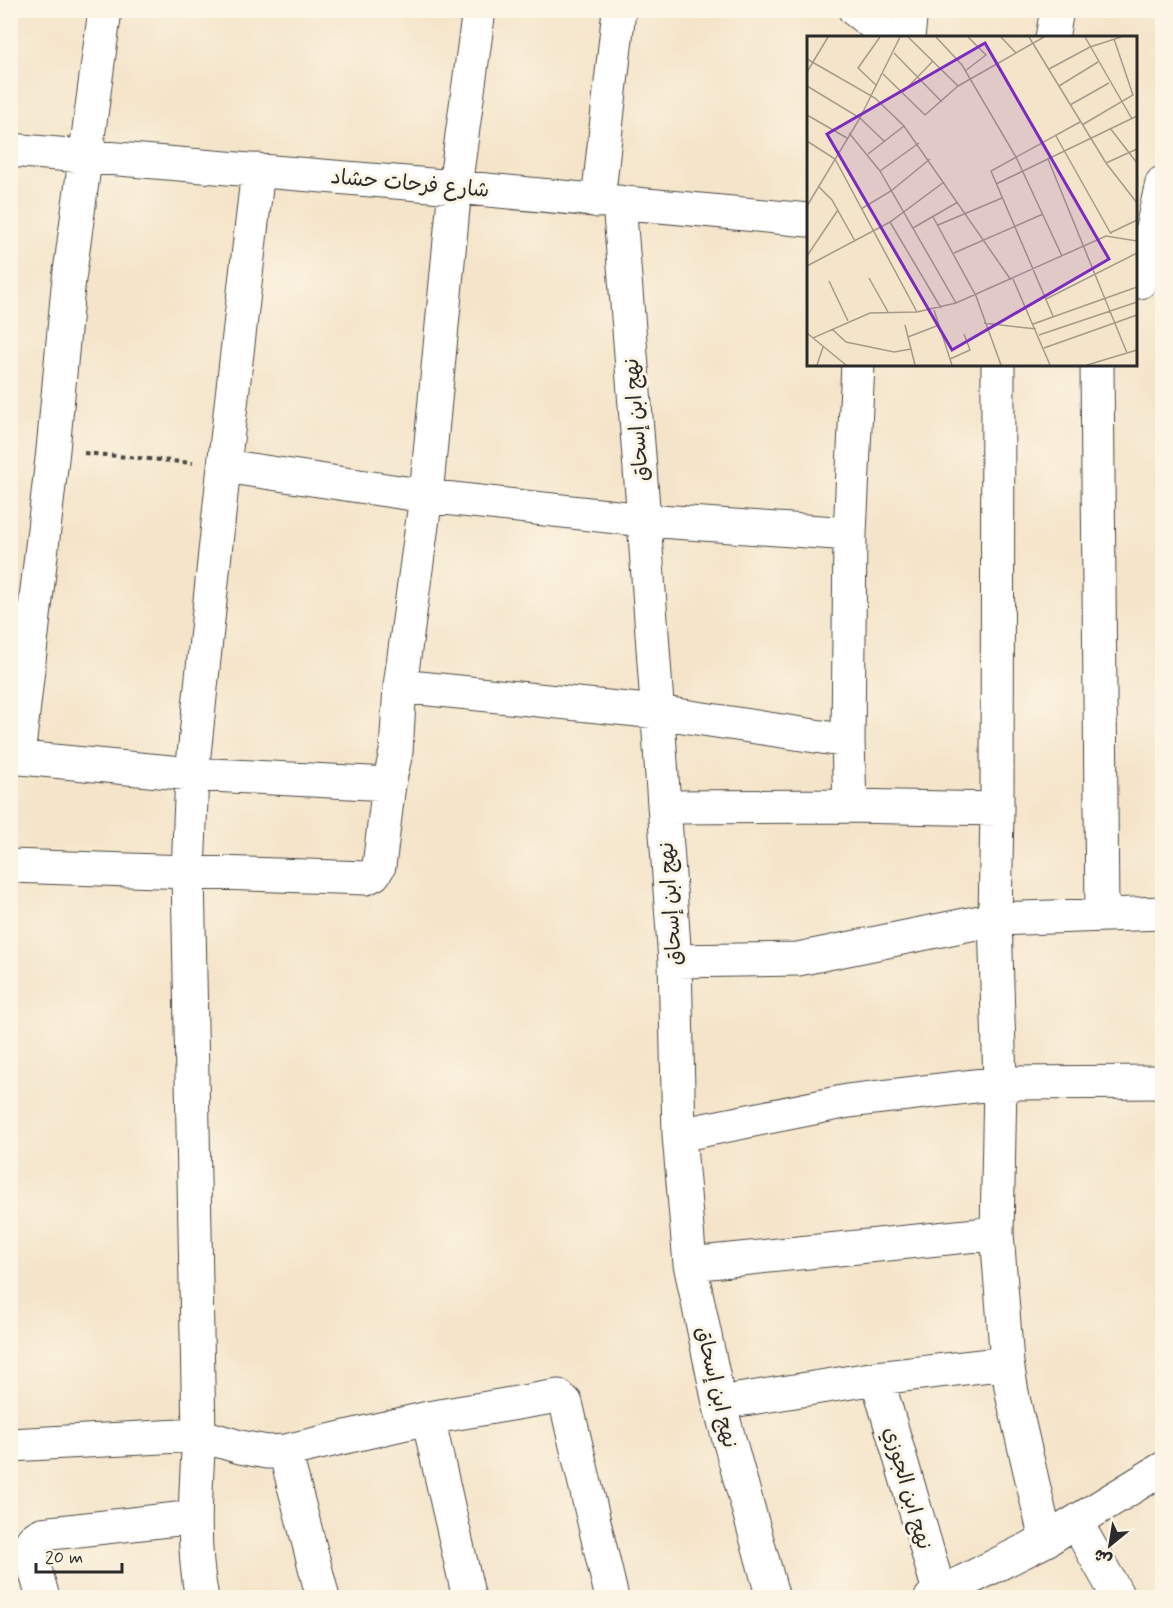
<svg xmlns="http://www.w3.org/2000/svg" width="1173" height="1608" viewBox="0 0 1173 1608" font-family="Mynerve,'Playpen Sans Arabic',sans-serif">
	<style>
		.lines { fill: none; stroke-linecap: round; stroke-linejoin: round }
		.minor-casing { stroke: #494743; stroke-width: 35 }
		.path { stroke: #494743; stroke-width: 4; stroke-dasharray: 4.5 4.5; stroke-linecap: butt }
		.minor { stroke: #fff; stroke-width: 33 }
		.labels { text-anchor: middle; stroke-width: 6; stroke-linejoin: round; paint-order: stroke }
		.street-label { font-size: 21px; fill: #2b2b2b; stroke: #fcf5e5 }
		.inset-road { fill: none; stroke: #a49a8a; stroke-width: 1.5 }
		.view { fill: #7b2cbf; fill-opacity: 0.15; stroke: #7b2cbf; stroke-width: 3 }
		.inset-edge { fill: none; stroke: #2b2b2b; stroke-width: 3 }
	</style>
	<rect width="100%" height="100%" fill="#fcf5e5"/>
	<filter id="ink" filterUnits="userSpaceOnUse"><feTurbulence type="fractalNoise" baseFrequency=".0167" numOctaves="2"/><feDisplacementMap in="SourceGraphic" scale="12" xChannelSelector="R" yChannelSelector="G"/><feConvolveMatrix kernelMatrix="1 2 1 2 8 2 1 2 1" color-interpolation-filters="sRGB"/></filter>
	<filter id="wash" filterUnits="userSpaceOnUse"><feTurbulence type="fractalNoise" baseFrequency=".008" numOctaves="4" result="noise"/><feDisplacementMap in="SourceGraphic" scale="24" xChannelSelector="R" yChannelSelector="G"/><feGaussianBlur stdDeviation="1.35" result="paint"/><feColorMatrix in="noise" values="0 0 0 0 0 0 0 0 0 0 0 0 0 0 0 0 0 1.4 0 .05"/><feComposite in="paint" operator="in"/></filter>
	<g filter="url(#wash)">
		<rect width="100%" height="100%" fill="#f4e4c9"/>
	</g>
	<g filter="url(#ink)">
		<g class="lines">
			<defs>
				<path id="minor" d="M 855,10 L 891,38
					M 908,38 L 911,10
					M 1052,38 L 1057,10
					M 10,150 L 455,187 L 808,220
					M 598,201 L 619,10
					M 619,202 L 644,520 L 675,961 L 679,1135 L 690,1264 L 719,1403 L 773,1598
					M 1140,282 L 1162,183
					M 998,364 L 997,809 L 995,919 L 1000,1083 L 997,1233 L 1007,1363 L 1013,1398 L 1046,1540
					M 1097,364 L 1102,914
					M 224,466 L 426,496 L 644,520 L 850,534
					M 400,686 L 657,712 L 848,741
					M 10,757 L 192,774 L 389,784
					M 18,757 L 53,450 L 68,287 L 105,10
					M 850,806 L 848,741 L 850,534 L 858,364
					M 664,807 L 850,806 L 997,809
					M 10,866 L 366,878 L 374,874 L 379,866 L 389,784 L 396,752 L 400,686 L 426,496 L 455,187 L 479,10
					M 675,961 L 798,959 L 995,919 L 1162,913
					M 679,1135 L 848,1101 L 1000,1083 L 1162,1082
					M 690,1264 L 997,1233
					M 877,1378 L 941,1598
					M 719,1403 L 877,1378 L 1007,1363
					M 428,1418 L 469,1598
					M 10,1445 L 199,1435 L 240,1447 L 267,1452 L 285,1451
					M 1076,1522 L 1119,1598
					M 43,1598 L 30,1551 C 29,1541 34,1538 42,1534 L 195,1517
					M 202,1598 C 191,1544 196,1489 199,1435 L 188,873 L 192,774 L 224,466 L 258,170
					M 323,1598 L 285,1451 L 428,1418 L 558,1396 L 566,1403 L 612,1598
					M 931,1598 L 1046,1540 L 1162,1469"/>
			</defs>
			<use href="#minor" class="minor-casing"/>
			<path class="path" d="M 84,453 L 193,463"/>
			<use href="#minor" class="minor"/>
		</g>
	</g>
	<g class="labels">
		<g class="street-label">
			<text transform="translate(410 183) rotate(5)" y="7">شارع فرحات حشاد</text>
			<text transform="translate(636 420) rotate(-95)" y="7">نهج ابن إسحاق</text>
			<text transform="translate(670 904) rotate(-94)" y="7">نهج ابن إسحاق</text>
			<text transform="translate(717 1387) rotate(77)" y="7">نهج ابن إسحاق</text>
			<text transform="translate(908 1488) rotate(74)" y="7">نهج ابن الجوزي</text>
		</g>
	</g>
	<g transform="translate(807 36)">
		<rect width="330" height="330" fill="#f4e4c9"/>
		<path class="inset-road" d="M 129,1 L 155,29 L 209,121 L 255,220M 194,1 L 209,17M 222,1 L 299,127 L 330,167M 278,1 L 325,83M 87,17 L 135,66M 0,23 L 68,62 L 97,90 L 204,244M 242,33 L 283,11 L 314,1M 158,35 L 179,19 L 161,1M 0,36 L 21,1M 76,38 L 118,79 L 151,50 L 101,1M 0,50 L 53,82 L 78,106M 70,50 L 51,32 L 73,1M 151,50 L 237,1M 252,50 L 291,26M 96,56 L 126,25M 263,69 L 302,47M 0,79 L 40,102M 275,89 L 326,59 L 307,3M 303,92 L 330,127M 42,97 L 73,135 L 149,267M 249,100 L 304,198M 0,105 L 28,123 L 110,276M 61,118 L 97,90M 241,123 L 320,317M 299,127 L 330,113M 73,135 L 112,107M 189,148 L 330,80M 11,150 L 25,164 L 48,205M 0,170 L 53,82 L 93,1M 54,173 L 84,155 L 123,123M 126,181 L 169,260 L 194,329M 83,186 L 134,272M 131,189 L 195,162M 106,192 L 151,166M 303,197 L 330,184M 147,217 L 236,178M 0,220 L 31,174M 0,230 L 83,186 L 137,146M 62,242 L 81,276M 206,243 L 243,329M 22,245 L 41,285M 239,263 L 330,217M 127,274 L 145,329M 246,280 L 184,135 L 273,86M 177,287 L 229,293M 226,288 L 330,251M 98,289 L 108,329M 25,293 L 39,306 L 87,316 L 104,313M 0,297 L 6,302 L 63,277 L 110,276 L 149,267 L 299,200 L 330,205M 232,299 L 330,266M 101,301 L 132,289M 6,302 L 39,329M 237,312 L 330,279M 143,323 L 163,314 L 157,298M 10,329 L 16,311M 280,329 L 330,314"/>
		<path class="view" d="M 178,7 L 302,223 L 145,314 L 20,98 Z"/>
		<rect width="330" height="330" class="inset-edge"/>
	</g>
	<rect width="1173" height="1608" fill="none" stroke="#fcf5e5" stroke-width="36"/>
	<g transform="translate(1110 1545) rotate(210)" stroke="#fcf5e5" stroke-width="4.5" paint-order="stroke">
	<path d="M0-4.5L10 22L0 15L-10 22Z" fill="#2b2b2b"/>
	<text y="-9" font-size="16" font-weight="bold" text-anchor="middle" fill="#2b2b2b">ش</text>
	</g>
	<path d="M36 1563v9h86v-9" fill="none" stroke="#2b2b2b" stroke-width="3"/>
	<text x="45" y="1563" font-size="18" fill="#2b2b2b" stroke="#fcf5e5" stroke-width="4.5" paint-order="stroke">20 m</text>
</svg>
